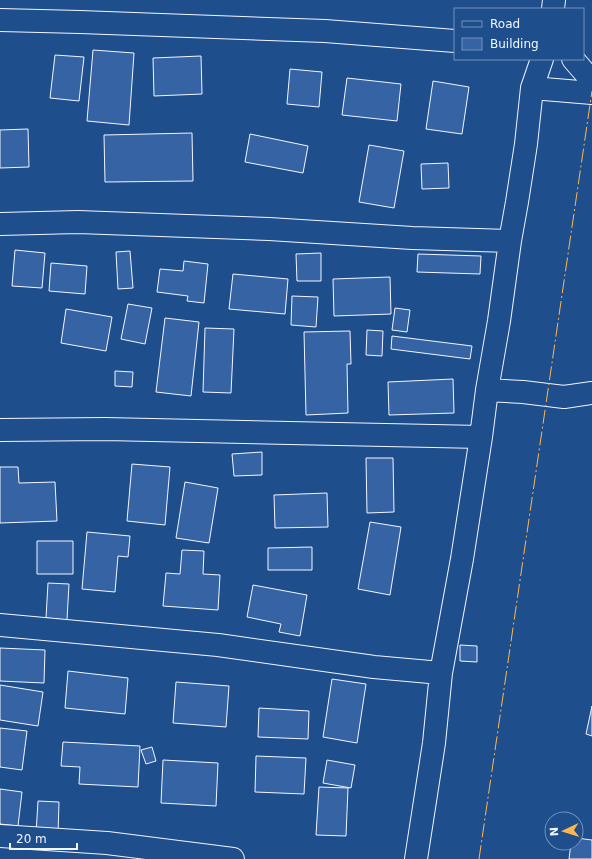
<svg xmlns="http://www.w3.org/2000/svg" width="592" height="859" viewBox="0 0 592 859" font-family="'DejaVu Sans',sans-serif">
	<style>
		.building { fill: #3563a3; stroke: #f2f6ff }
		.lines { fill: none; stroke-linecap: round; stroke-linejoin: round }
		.minor-casing { stroke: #f2f6ff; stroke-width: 24 }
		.minor { stroke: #1f4e8c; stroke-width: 22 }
		.power { stroke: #ffb74d; stroke-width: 1; stroke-dasharray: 14 3 2 3; stroke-linecap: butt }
	</style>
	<rect width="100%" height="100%" fill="#1f4e8c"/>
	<path class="building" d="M 93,50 L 134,53 L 129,125 L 87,121 Z
		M 55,55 L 84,57 L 79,101 L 50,98 Z
		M 201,56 L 202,94 L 154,96 L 153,58 Z
		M 290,69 L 322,72 L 319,107 L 287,104 Z
		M 347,78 L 401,84 L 397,121 L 342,115 Z
		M 433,81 L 469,87 L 462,134 L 426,129 Z
		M 28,129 L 29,167 L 0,168 L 0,130 Z
		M 192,133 L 193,181 L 105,182 L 104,135 Z
		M 250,134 L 308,146 L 303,173 L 245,162 Z
		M 369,145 L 404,151 L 394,208 L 359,202 Z
		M 448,163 L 449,188 L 422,189 L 421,164 Z
		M 15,250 L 45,253 L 42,288 L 12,286 Z
		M 130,251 L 133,288 L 118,289 L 116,252 Z
		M 321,253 L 321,281 L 297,281 L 296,254 Z
		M 418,254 L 481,256 L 480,274 L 417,272 Z
		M 184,261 L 208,264 L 204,303 L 187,301 L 188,296 L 157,292 L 160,269 L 183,271 Z
		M 51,263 L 87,266 L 85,294 L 49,291 Z
		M 233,274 L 288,279 L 285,314 L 229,309 Z
		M 390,277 L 391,314 L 334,316 L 333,279 Z
		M 292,296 L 318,297 L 316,327 L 291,325 Z
		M 128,304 L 152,308 L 145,344 L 121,339 Z
		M 395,308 L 410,310 L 407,332 L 392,330 Z
		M 66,309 L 112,317 L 106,351 L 61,343 Z
		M 165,318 L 199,322 L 191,396 L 156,392 Z
		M 205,328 L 234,329 L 231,393 L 203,392 Z
		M 367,330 L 383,331 L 382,356 L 366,355 Z
		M 350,331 L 351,364 L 347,364 L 348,413 L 306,415 L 304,332 Z
		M 392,336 L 472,346 L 470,359 L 391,349 Z
		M 115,371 L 133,372 L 132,387 L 115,386 Z
		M 453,379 L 454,413 L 389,415 L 388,382 Z
		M 262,452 L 262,475 L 234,476 L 232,454 Z
		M 366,458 L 393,458 L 394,512 L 367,513 Z
		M 132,464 L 170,467 L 165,525 L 127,521 Z
		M 0,467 L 18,467 L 19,483 L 55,482 L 57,521 L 0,523 Z
		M 185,482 L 218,488 L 209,543 L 176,538 Z
		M 327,493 L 328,527 L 275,528 L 274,495 Z
		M 370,522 L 401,527 L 390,595 L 358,589 Z
		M 87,532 L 130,536 L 128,557 L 118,556 L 115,592 L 82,589 Z
		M 37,541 L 73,541 L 73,574 L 37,574 Z
		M 312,547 L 312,570 L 268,570 L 268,548 Z
		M 182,550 L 204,551 L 203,574 L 220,575 L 218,610 L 163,606 L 166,573 L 180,574 Z
		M 48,583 L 69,584 L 67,620 L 46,618 Z
		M 253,585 L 307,595 L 300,636 L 279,632 L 281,624 L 247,617 Z
		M 460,645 L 477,646 L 477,662 L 460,661 Z
		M 0,648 L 45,650 L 44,683 L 0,681 Z
		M 68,671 L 128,678 L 125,714 L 65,708 Z
		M 332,679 L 366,684 L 357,743 L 323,737 Z
		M 176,682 L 229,686 L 226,727 L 173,723 Z
		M 0,685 L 43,692 L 38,726 L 0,720 Z
		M 592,706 L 592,736 L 586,734 Z
		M 259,708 L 309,711 L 308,739 L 258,737 Z
		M 0,728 L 27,731 L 22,770 L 0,767 Z
		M 63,742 L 140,746 L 138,787 L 79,784 L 80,767 L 61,766 Z
		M 152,747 L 156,761 L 146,764 L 141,750 Z
		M 256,756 L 306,758 L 304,794 L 255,792 Z
		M 163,760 L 218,763 L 216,806 L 161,803 Z
		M 327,760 L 355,765 L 351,788 L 323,783 Z
		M 319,787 L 348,788 L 346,836 L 316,835 Z
		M 0,789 L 22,792 L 18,826 L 0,824 Z
		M 38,801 L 59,802 L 58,835 L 36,834 Z
		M 576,838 L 592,840 L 592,859 L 569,859 L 571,843 L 576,843 Z"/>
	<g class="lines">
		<defs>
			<path id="minor" d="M 553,9 L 554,0
				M 0,20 L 80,22 L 325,31 L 455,41
				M 573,59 L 592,81
				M 532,88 L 592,93
				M 0,224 L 78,222 L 269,229 L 412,238 L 510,241
				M 487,390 L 523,392 L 564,397 L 592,393
				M 0,430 L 105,429 L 481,437
				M 0,625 L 218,645 L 374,667 L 441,673
				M 0,836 L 107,843 L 233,859
				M 416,859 L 434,743 L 441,673 L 462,559 L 481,437 L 487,390 L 499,321 L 510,241 L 517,202 L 526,144 L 532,88 L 542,59"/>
		</defs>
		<use href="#minor" class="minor-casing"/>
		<use href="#minor" class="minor"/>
		<path class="power" d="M 479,859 L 592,91"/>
	</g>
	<rect x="454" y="8" width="130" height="52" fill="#1f4e8c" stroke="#7391ba"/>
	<rect x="462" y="21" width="20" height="6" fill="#1f4e8c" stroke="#7391ba"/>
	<text x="490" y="28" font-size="12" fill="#f2f6ff">Road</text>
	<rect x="462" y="38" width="20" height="12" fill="#3563a3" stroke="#7391ba"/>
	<text x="490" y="48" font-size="12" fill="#f2f6ff">Building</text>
	<g transform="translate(564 831) rotate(266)"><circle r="19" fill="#1f4e8c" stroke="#7391ba"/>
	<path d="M0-3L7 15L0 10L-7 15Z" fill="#ffb74d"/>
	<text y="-6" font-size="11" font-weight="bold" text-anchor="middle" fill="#f2f6ff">N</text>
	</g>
	<path d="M10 843v6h67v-6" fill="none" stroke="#f2f6ff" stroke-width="2"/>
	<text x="16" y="843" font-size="12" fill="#f2f6ff" stroke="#1f4e8c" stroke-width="3" paint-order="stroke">20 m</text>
</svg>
